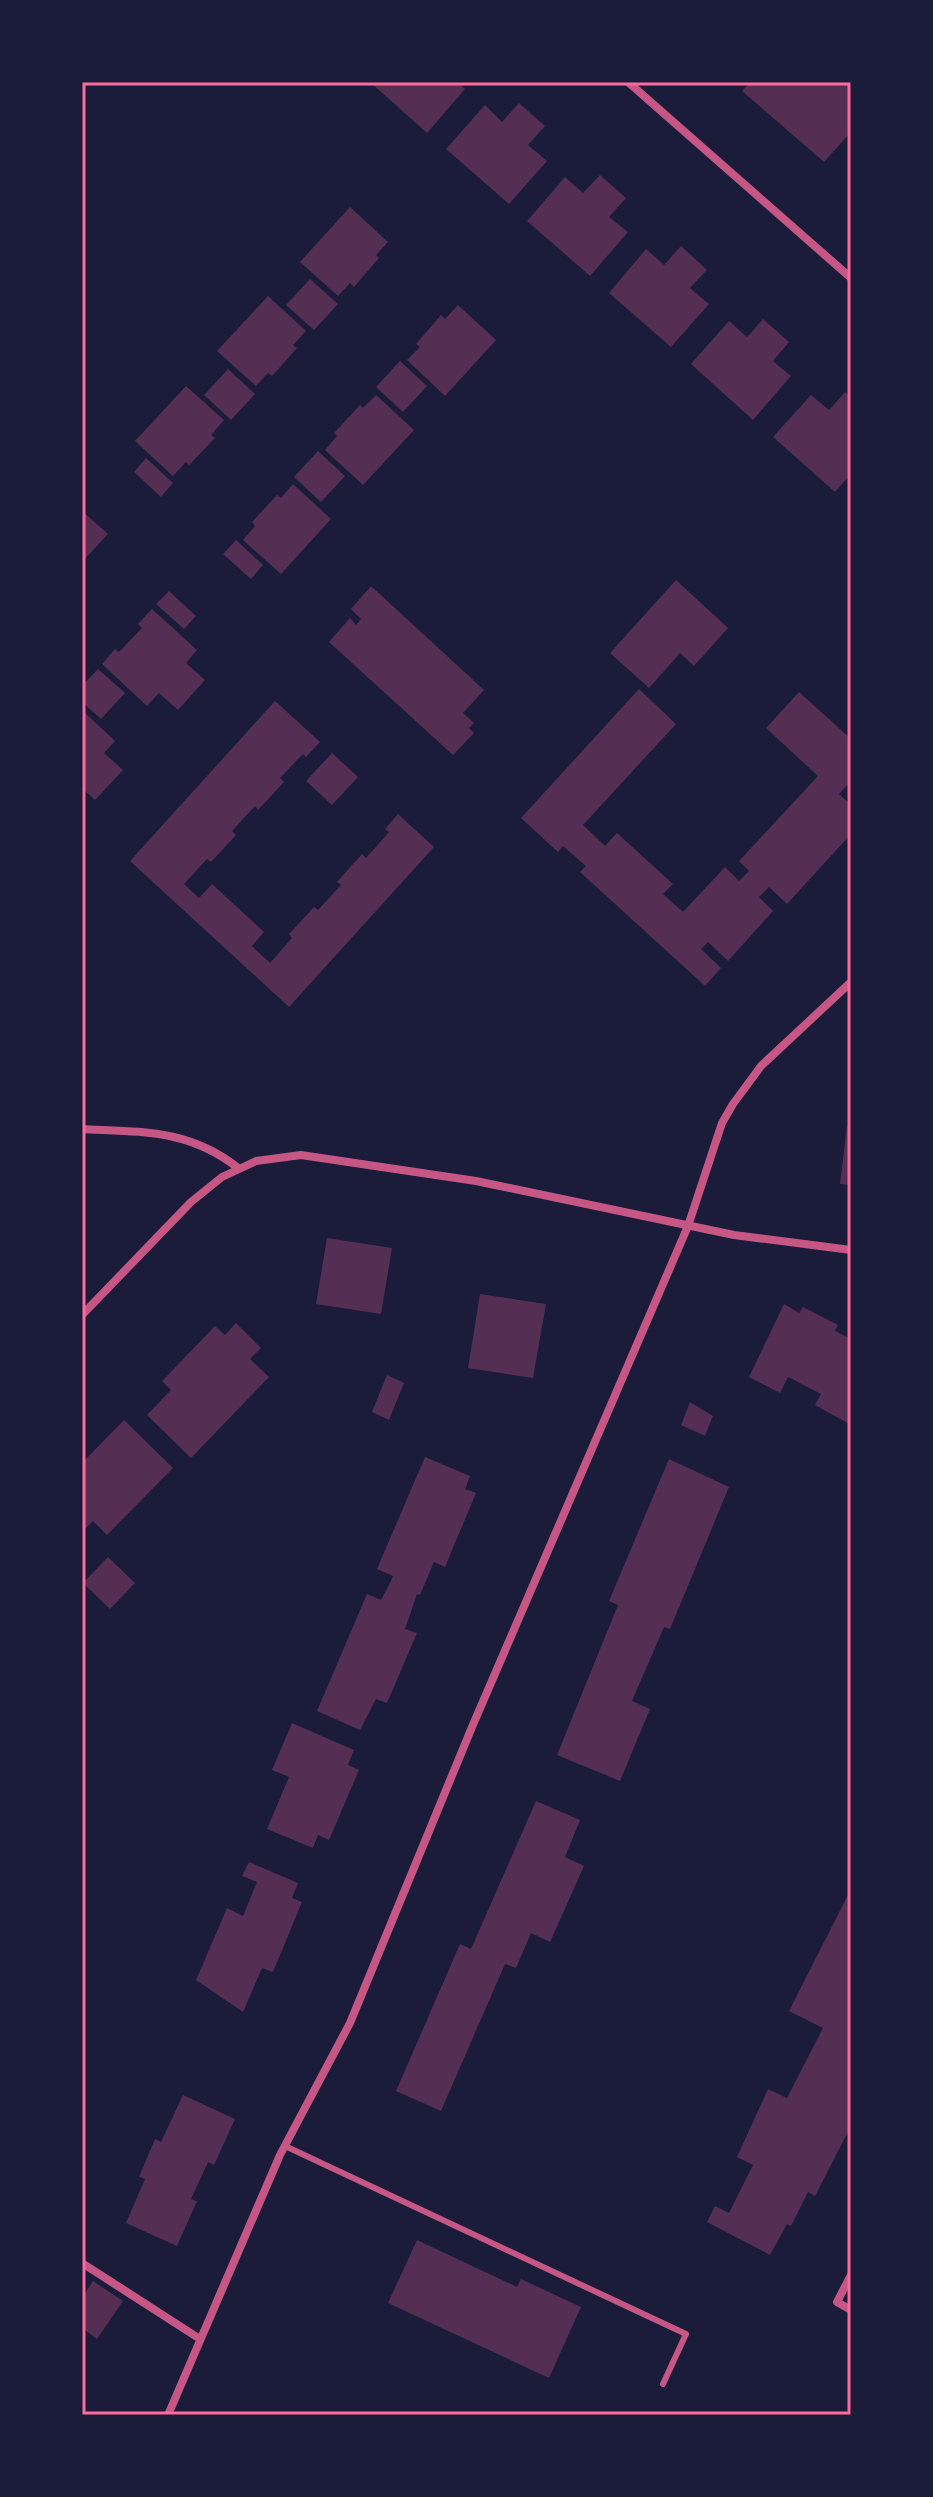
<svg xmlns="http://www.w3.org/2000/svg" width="933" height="2497" viewBox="0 0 933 2497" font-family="'Nunito Sans',sans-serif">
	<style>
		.building { fill: #542f53 }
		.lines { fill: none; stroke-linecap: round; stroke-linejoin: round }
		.service { stroke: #c65784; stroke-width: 6 }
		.minor { stroke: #c65784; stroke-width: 8 }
		.neatline { fill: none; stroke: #ff6b9d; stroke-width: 3 }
	</style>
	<rect width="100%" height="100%" fill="#1b1b3a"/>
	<path class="building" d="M 370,82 L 457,82 L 465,89 L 427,133 Z
		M 750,82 L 851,82 L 851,132 L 824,162 L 742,91 Z
		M 519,103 L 545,126 L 528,145 L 547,161 L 509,204 L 446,149 L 485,105 L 502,122 Z
		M 600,175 L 626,198 L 609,217 L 628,232 L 590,276 L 527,221 L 565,177 L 583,193 Z
		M 350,207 L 388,242 L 376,255 L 379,258 L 354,287 L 350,283 L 338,296 L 300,262 Z
		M 681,246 L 707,270 L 690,288 L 709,304 L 671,347 L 609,293 L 646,249 L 664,265 Z
		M 310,279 L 338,304 L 314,330 L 286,305 Z
		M 268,296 L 306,331 L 293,345 L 297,348 L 272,376 L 268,373 L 256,386 L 217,351 Z
		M 458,305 L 496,340 L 445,396 L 407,360 L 420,347 L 416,344 L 441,315 L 445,319 Z
		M 763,319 L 789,342 L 773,361 L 791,376 L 753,420 L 691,364 L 729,321 L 747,337 Z
		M 400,361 L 427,386 L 403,412 L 376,387 Z
		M 228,369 L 255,394 L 231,420 L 204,395 Z
		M 186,386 L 224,420 L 211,435 L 215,438 L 189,465 L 186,462 L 173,476 L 135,441 Z
		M 845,392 L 851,397 L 851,474 L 835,492 L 773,437 L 811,395 L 829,410 Z
		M 376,395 L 414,430 L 363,485 L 325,450 L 337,436 L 334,433 L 360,405 L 363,408 Z
		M 318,451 L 345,476 L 321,502 L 294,477 Z
		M 146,458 L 173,483 L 161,497 L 134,472 Z
		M 293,484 L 331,519 L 281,574 L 243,540 L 255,526 L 252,522 L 277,495 L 281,498 Z
		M 82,511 L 108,534 L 82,562 Z
		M 236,540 L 263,565 L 251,579 L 223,554 Z
		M 676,580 L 728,628 L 694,666 L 680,653 L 649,688 L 610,653 Z
		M 371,586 L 484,690 L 463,713 L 474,723 L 469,728 L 474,733 L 453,755 L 329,642 L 350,618 L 356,625 L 361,619 L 351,609 Z
		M 169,591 L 196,616 L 184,629 L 156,604 Z
		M 152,609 L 197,650 L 186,663 L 205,680 L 178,710 L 159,693 L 147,706 L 102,664 L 115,649 L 119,652 L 142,628 L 138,624 Z
		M 98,669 L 125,693 L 101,719 L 82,702 L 82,686 Z
		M 639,689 L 676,724 L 583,825 L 605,846 L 617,833 L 673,884 L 663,894 L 683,912 L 725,867 L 739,881 L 749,871 L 739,861 L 818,776 L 766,728 L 799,692 L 851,739 L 851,781 L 839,794 L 851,805 L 851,834 L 787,904 L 769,887 L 759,897 L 773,911 L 728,961 L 708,942 L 701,949 L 721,968 L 705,986 L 580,872 L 586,866 L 563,846 L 558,852 L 521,818 Z
		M 275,701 L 320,742 L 306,757 L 303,754 L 280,778 L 284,782 L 258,810 L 255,806 L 232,831 L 236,835 L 211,862 L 207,859 L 184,884 L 199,898 L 212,884 L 264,932 L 252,946 L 270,963 L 292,938 L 289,934 L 314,907 L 318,910 L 341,885 L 337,882 L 362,854 L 366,858 L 389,832 L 385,829 L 398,814 L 434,847 L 289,1007 L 130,861 Z
		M 82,710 L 115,741 L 104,753 L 123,770 L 95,800 L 82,788 Z
		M 332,753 L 358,777 L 332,805 L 306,781 Z
		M 847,1125 L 851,1126 L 851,1185 L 840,1184 Z
		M 327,1238 L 392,1248 L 381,1314 L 316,1304 Z
		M 480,1294 L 546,1304 L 533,1378 L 468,1368 Z
		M 784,1304 L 799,1313 L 803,1307 L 838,1325 L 835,1331 L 851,1339 L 851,1425 L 815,1405 L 821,1394 L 788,1377 L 780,1393 L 749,1377 Z
		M 236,1323 L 261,1348 L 250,1359 L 269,1377 L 191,1458 L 147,1415 L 171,1390 L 162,1381 L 215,1326 L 225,1335 Z
		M 387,1375 L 404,1383 L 389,1420 L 372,1412 Z
		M 690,1402 L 713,1416 L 705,1436 L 681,1425 Z
		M 124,1420 L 173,1468 L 107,1535 L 93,1521 L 82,1532 L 82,1463 Z
		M 425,1457 L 470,1476 L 465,1489 L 476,1493 L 445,1567 L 434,1562 L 420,1595 L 417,1594 L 405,1629 L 417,1633 L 387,1703 L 376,1699 L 360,1730 L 317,1711 L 367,1594 L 381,1600 L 390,1583 L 393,1576 L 377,1569 Z
		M 669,1459 L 729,1487 L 670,1629 L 664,1627 L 632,1701 L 650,1709 L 620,1781 L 557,1755 L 618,1605 L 609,1601 Z
		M 108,1557 L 135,1583 L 110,1609 L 83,1583 Z
		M 292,1723 L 354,1750 L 348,1765 L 359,1770 L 329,1840 L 318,1835 L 313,1848 L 267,1829 L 289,1777 L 272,1770 Z
		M 536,1801 L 580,1820 L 565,1857 L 584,1866 L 550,1942 L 531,1933 L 516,1968 L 505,1964 L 441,2111 L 396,2091 L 460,1944 L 471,1949 Z
		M 249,1862 L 298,1883 L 292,1898 L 302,1902 L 273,1972 L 262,1968 L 243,2012 L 196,1980 L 227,1908 L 243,1916 L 257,1882 L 242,1876 Z
		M 851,1889 L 851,2126 L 815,2196 L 808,2192 L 791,2226 L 787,2224 L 770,2255 L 707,2222 L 715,2206 L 729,2213 L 753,2165 L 737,2157 L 768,2089 L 787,2098 L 823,2028 L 789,2011 Z
		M 183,2095 L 235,2119 L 214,2165 L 208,2162 L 191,2199 L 197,2201 L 177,2246 L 126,2223 L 145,2179 L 139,2177 L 155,2139 L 161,2142 Z
		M 417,2240 L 517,2287 L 521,2279 L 581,2307 L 549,2378 L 388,2303 Z
		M 93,2281 L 123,2301 L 97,2339 L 82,2328 L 82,2298 Z"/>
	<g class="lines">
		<path class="service" d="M 285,2146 L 686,2334 L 663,2384"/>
		<path class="minor" d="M 628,82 L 851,278
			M 82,1129 C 141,1132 189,1129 238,1168
			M 82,1315 L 191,1202 L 222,1177 L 256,1161 L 301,1155 L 476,1181 L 734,1235 L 851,1250
			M 82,2263 L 200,2339
			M 851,2275 L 837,2302 L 851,2310
			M 168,2415 L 280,2155 L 350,2023 L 472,1727 L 688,1226 L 722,1123 L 733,1104 L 761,1066 L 851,982"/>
	</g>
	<rect width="933" height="2497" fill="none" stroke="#1b1b3a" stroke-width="168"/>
	<rect x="84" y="84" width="765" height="2329" class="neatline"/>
</svg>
